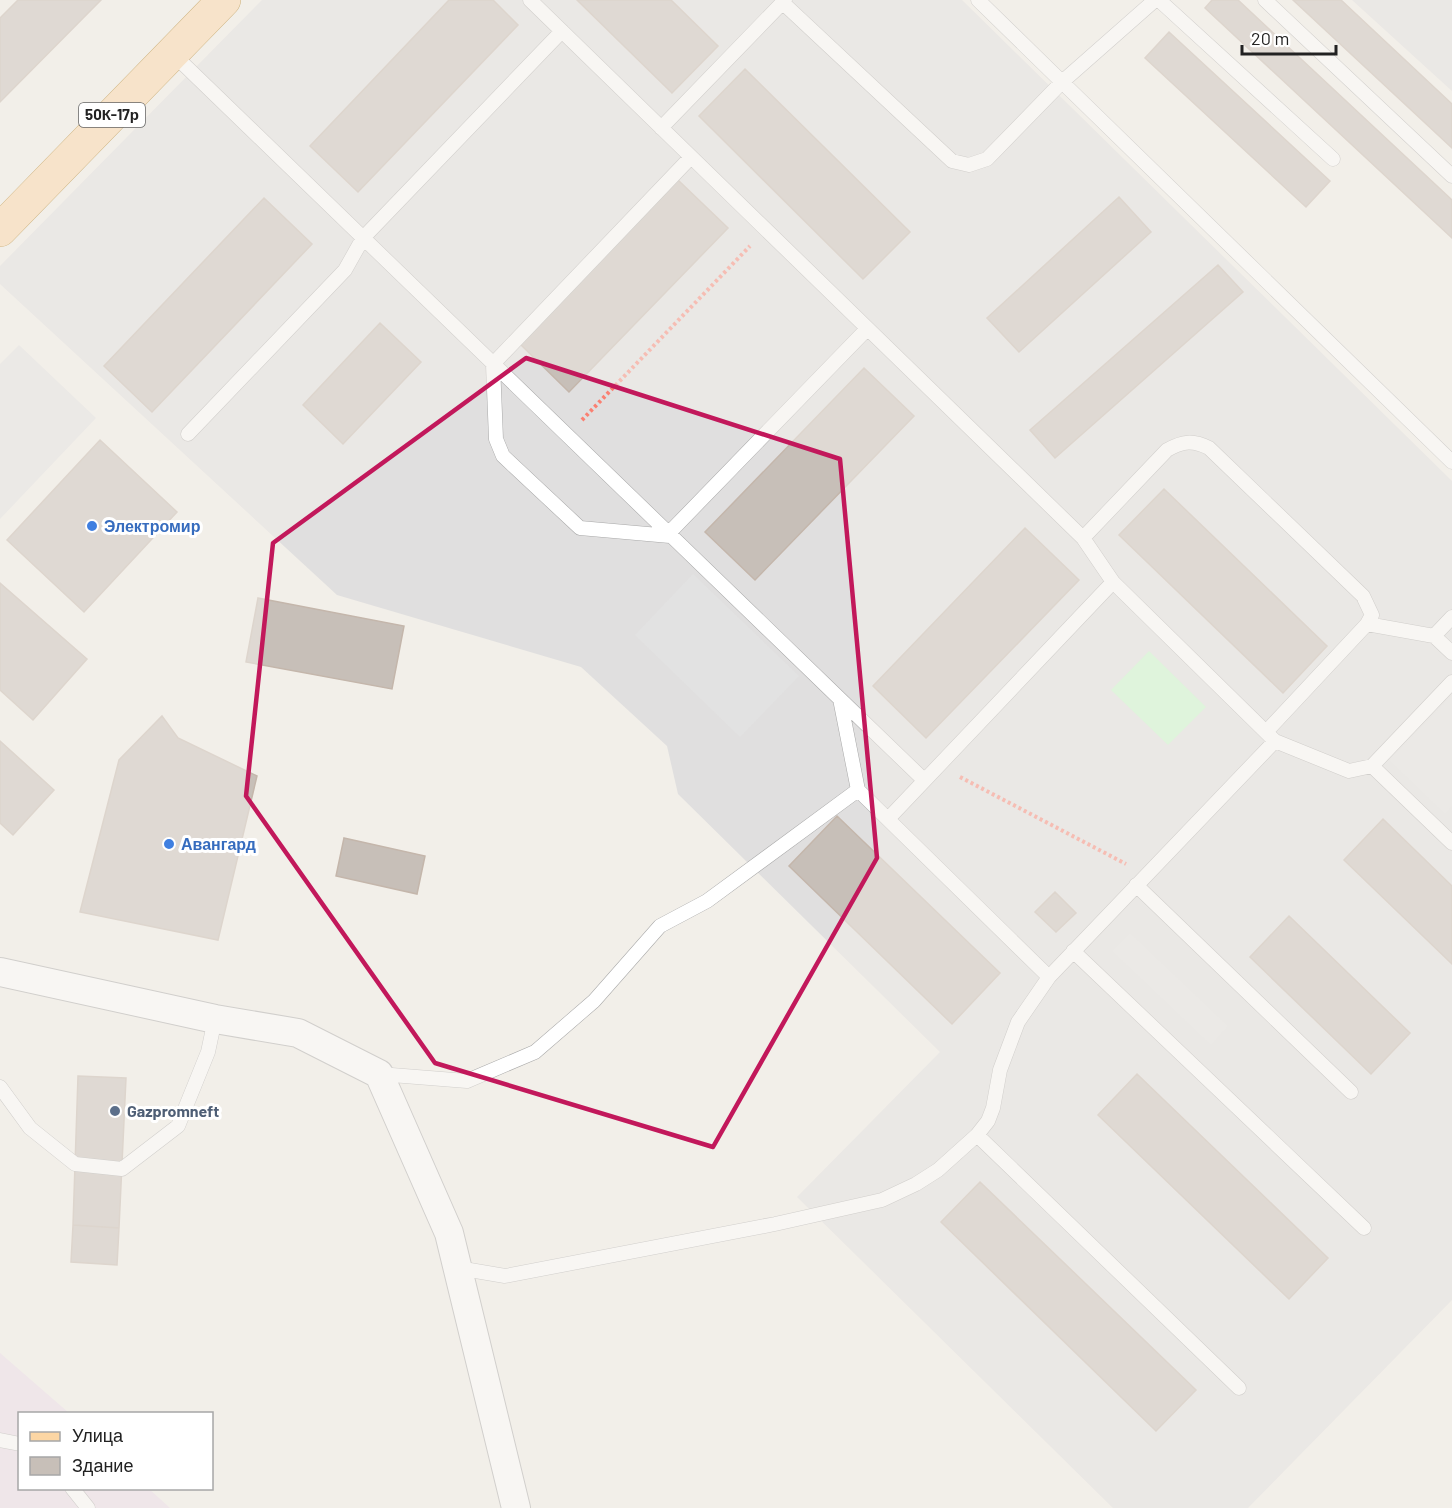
<svg xmlns="http://www.w3.org/2000/svg" width="1452" height="1508" viewBox="0 0 1452 1508" font-family="Barlow,sans-serif">
	<style>
		.residential { fill: #e0dfdf }
		.industrial { fill: #ebdbe8 }
		.park { fill: #c8facc }
		.parking { fill: #e2e2e2 }
		.building { fill: #c7bfb8; stroke: #c4b6ab; stroke-width: 1.5 }
		.lines { fill: none; stroke-linecap: round; stroke-linejoin: round }
		.service-casing { stroke: #a9a9a9; stroke-width: 15 }
		.minor-casing { stroke: #a9a9a9; stroke-width: 30 }
		.primary-casing { stroke: #a06b00; stroke-width: 34 }
		.path { stroke: #fa8072; stroke-width: 4; stroke-dasharray: 3 3; stroke-linecap: butt }
		.service { stroke: #fff; stroke-width: 14 }
		.minor { stroke: #fff; stroke-width: 28 }
		.primary { stroke: #fcd6a4; stroke-width: 33 }
		.marked { fill: none; stroke: #c2185b; stroke-width: 4.5; stroke-linejoin: round }
		.shop-dot { fill: #3f7fe0; stroke: #fff; stroke-width: 2 }
		.service-dot { fill: #5c6f8a; stroke: #fff; stroke-width: 2 }
		.labels { text-anchor: middle; stroke-width: 6; stroke-linejoin: round; paint-order: stroke }
		.shield { fill: #fff; stroke: #646464; stroke-width: 1.5 }
		.shield-label { font-size: 15px; font-weight: bold; fill: #222 }
		.shop-label { font-size: 16px; font-weight: bold; fill: #366cbe; stroke: #fff; text-anchor: start }
		.service-label { font-size: 16px; font-weight: bold; fill: #4e5e75; stroke: #fff; text-anchor: start }
	</style>
	<rect width="100%" height="100%" fill="#f2efe9"/>
	<path class="residential" d="M 262,0 L 962,0 L 1452,481 L 1452,1300 L 1248,1508 L 1113,1508 L 797,1197 L 940,1052 L 678,794 L 667,746 L 581,667 L 337,595 L 0,284 L 0,266 Z
		M 1352,0 L 1452,0 L 1452,91 Z"/>
	<path class="industrial" d="M 0,1353 L 69,1413 L 20,1414 L 20,1488 L 149,1489 L 170,1508 L 0,1508 Z"/>
	<path class="park" d="M 1149,651 L 1206,707 L 1168,745 L 1111,690 Z"/>
	<path class="parking" d="M 19,345 L 96,418 L 0,519 L 0,364 Z
		M 693,574 L 799,676 L 740,737 L 635,635 Z
		M 1452,695 L 1452,806 L 1445,814 L 1389,760 Z
		M 1130,933 L 1228,1026 L 1211,1045 L 1112,951 Z"/>
	<path class="building" d="M 18,0 L 101,0 L 0,102 L 0,18 Z
		M 449,0 L 493,0 L 518,25 L 358,192 L 310,146 Z
		M 577,0 L 671,0 L 718,46 L 672,93 Z
		M 1212,0 L 1238,0 L 1452,200 L 1452,238 L 1205,8 Z
		M 1293,0 L 1341,0 L 1452,104 L 1452,148 Z
		M 1169,32 L 1330,181 L 1306,207 L 1145,58 Z
		M 745,69 L 910,232 L 863,279 L 699,116 Z
		M 678,180 L 728,228 L 569,392 L 519,343 Z
		M 1119,197 L 1151,232 L 1019,352 L 987,318 Z
		M 264,198 L 312,244 L 152,412 L 104,366 Z
		M 1218,265 L 1243,292 L 1055,458 L 1030,430 Z
		M 380,323 L 421,362 L 343,444 L 303,405 Z
		M 864,368 L 914,416 L 755,580 L 705,532 Z
		M 100,440 L 177,512 L 84,612 L 7,540 Z
		M 1164,489 L 1327,646 L 1283,693 L 1119,535 Z
		M 1025,528 L 1079,580 L 926,738 L 873,686 Z
		M 0,583 L 87,659 L 33,720 L 0,690 Z
		M 258,598 L 404,626 L 392,689 L 246,662 Z
		M 162,716 L 178,738 L 257,776 L 218,940 L 80,912 L 119,760 Z
		M 0,741 L 54,790 L 13,835 L 0,823 Z
		M 837,816 L 1000,973 L 952,1024 L 789,866 Z
		M 1383,819 L 1452,886 L 1452,964 L 1344,860 Z
		M 344,838 L 425,856 L 417,894 L 336,876 Z
		M 1055,892 L 1076,913 L 1056,932 L 1035,912 Z
		M 1289,916 L 1410,1033 L 1371,1074 L 1250,957 Z
		M 1137,1074 L 1328,1258 L 1289,1299 L 1098,1115 Z
		M 78,1076 L 126,1078 L 119,1228 L 73,1225 Z
		M 980,1182 L 1196,1390 L 1156,1431 L 941,1222 Z
		M 73,1225 L 119,1228 L 117,1265 L 71,1262 Z"/>
	<g class="lines">
		<defs>
			<path id="service" d="M 978,0 L 1062,82 L 1155,0
				M 1159,0 L 1333,159
				M 1265,0 L 1452,176
				M 783,3 L 952,161 L 969,165 L 987,159 L 1062,82 L 1452,462
				M 172,53 L 840,699 L 858,790 L 1049,977 L 1275,741 L 1113,582 L 1083,538 L 530,0
				M 661,128 L 785,0
				M 188,434 L 345,270 L 363,238 L 562,31
				M 668,534 L 867,329
				M 670,536 L 580,528 L 503,456 L 496,439 L 493,364 L 691,157
				M 1083,538 L 1167,450 C 1183,441 1193,440 1209,448 L 1363,596 L 1372,615 L 1367,624 L 1266,732
				M 1367,624 L 1434,636 L 1452,617
				M 1434,636 L 1452,653
				M 840,699 L 924,780
				M 1275,741 L 1349,771 L 1372,766 L 1452,843
				M 1372,766 L 1452,682
				M 888,819 L 1113,582
				M 1136,885 L 1351,1092
				M 1073,951 L 1364,1228
				M 379,1074 L 467,1081 L 535,1052 L 594,1001 L 660,926 L 707,901 L 858,790
				M 0,1087 L 30,1128 L 75,1164 L 122,1169 L 178,1126 L 208,1052 L 215,1019
				M 977,1135 L 1239,1388
				M 458,1268 L 505,1276 L 775,1224 L 882,1200 L 916,1184 L 938,1170 L 977,1135 L 988,1121 L 993,1108 L 1000,1070 L 1018,1022 L 1049,977
				M 0,1440 L 20,1444
				M 72,1488 L 88,1508"/>
			<path id="minor" d="M 0,972 L 215,1019 L 298,1033 L 379,1074 L 449,1233 L 516,1508"/>
			<path id="primary" d="M 0,230 L 224,0"/>
		</defs>
		<use href="#service" class="service-casing"/>
		<use href="#minor" class="minor-casing"/>
		<use href="#primary" class="primary-casing"/>
		<path class="path" d="M 582,420 L 750,246
			M 960,777 L 1126,864"/>
		<use href="#service" class="service"/>
		<use href="#minor" class="minor"/>
		<use href="#primary" class="primary"/>
	</g>
	<path d="M0 0H1452V1508H0ZM 526,358 L 840,459 L 877,858 L 713,1147 L 435,1063 L 246,796 L 273,543 Z" fill="#f2efe9" fill-opacity=".55" fill-rule="evenodd"/>
	<path class="marked" d="M 526,358 L 840,459 L 877,858 L 713,1147 L 435,1063 L 246,796 L 273,543 Z"/>
	<g class="shop-dot">
		<circle cx="92" cy="526" r="6"/>
		<circle cx="169" cy="844" r="6"/>
	</g>
	<circle class="service-dot" cx="115" cy="1111" r="6"/>
	<g class="labels">
		<rect class="shield" x="79" y="103" width="66" height="24" rx="4.5"/>
		<g class="shield-label">
			<text x="112" y="120">50К-17р</text>
		</g>
		<g class="shop-label">
			<text x="104" y="532">Электромир</text>
			<text x="181" y="850">Авангард</text>
		</g>
		<g class="service-label">
			<text x="127" y="1117">Gazpromneft</text>
		</g>
	</g>
	<rect x="18" y="1412" width="195" height="78" fill="#ffffff" stroke="#a7a7a7" stroke-width="1.5"/>
	<rect x="30" y="1432" width="30" height="9" fill="#fcd6a4" stroke="#a7a7a7" stroke-width="1.5"/>
	<text x="72" y="1442" font-size="18" fill="#222222">Улица</text>
	<rect x="30" y="1457" width="30" height="18" fill="#c7bfb8" stroke="#a7a7a7" stroke-width="1.5"/>
	<text x="72" y="1472" font-size="18" fill="#222222">Здание</text>
	<path d="M1242 45v9h94v-9" fill="none" stroke="#222222" stroke-width="3"/>
	<text x="1251" y="45" font-size="18" fill="#222222" stroke="#ffffff" stroke-width="4.5" paint-order="stroke">20 m</text>
</svg>
